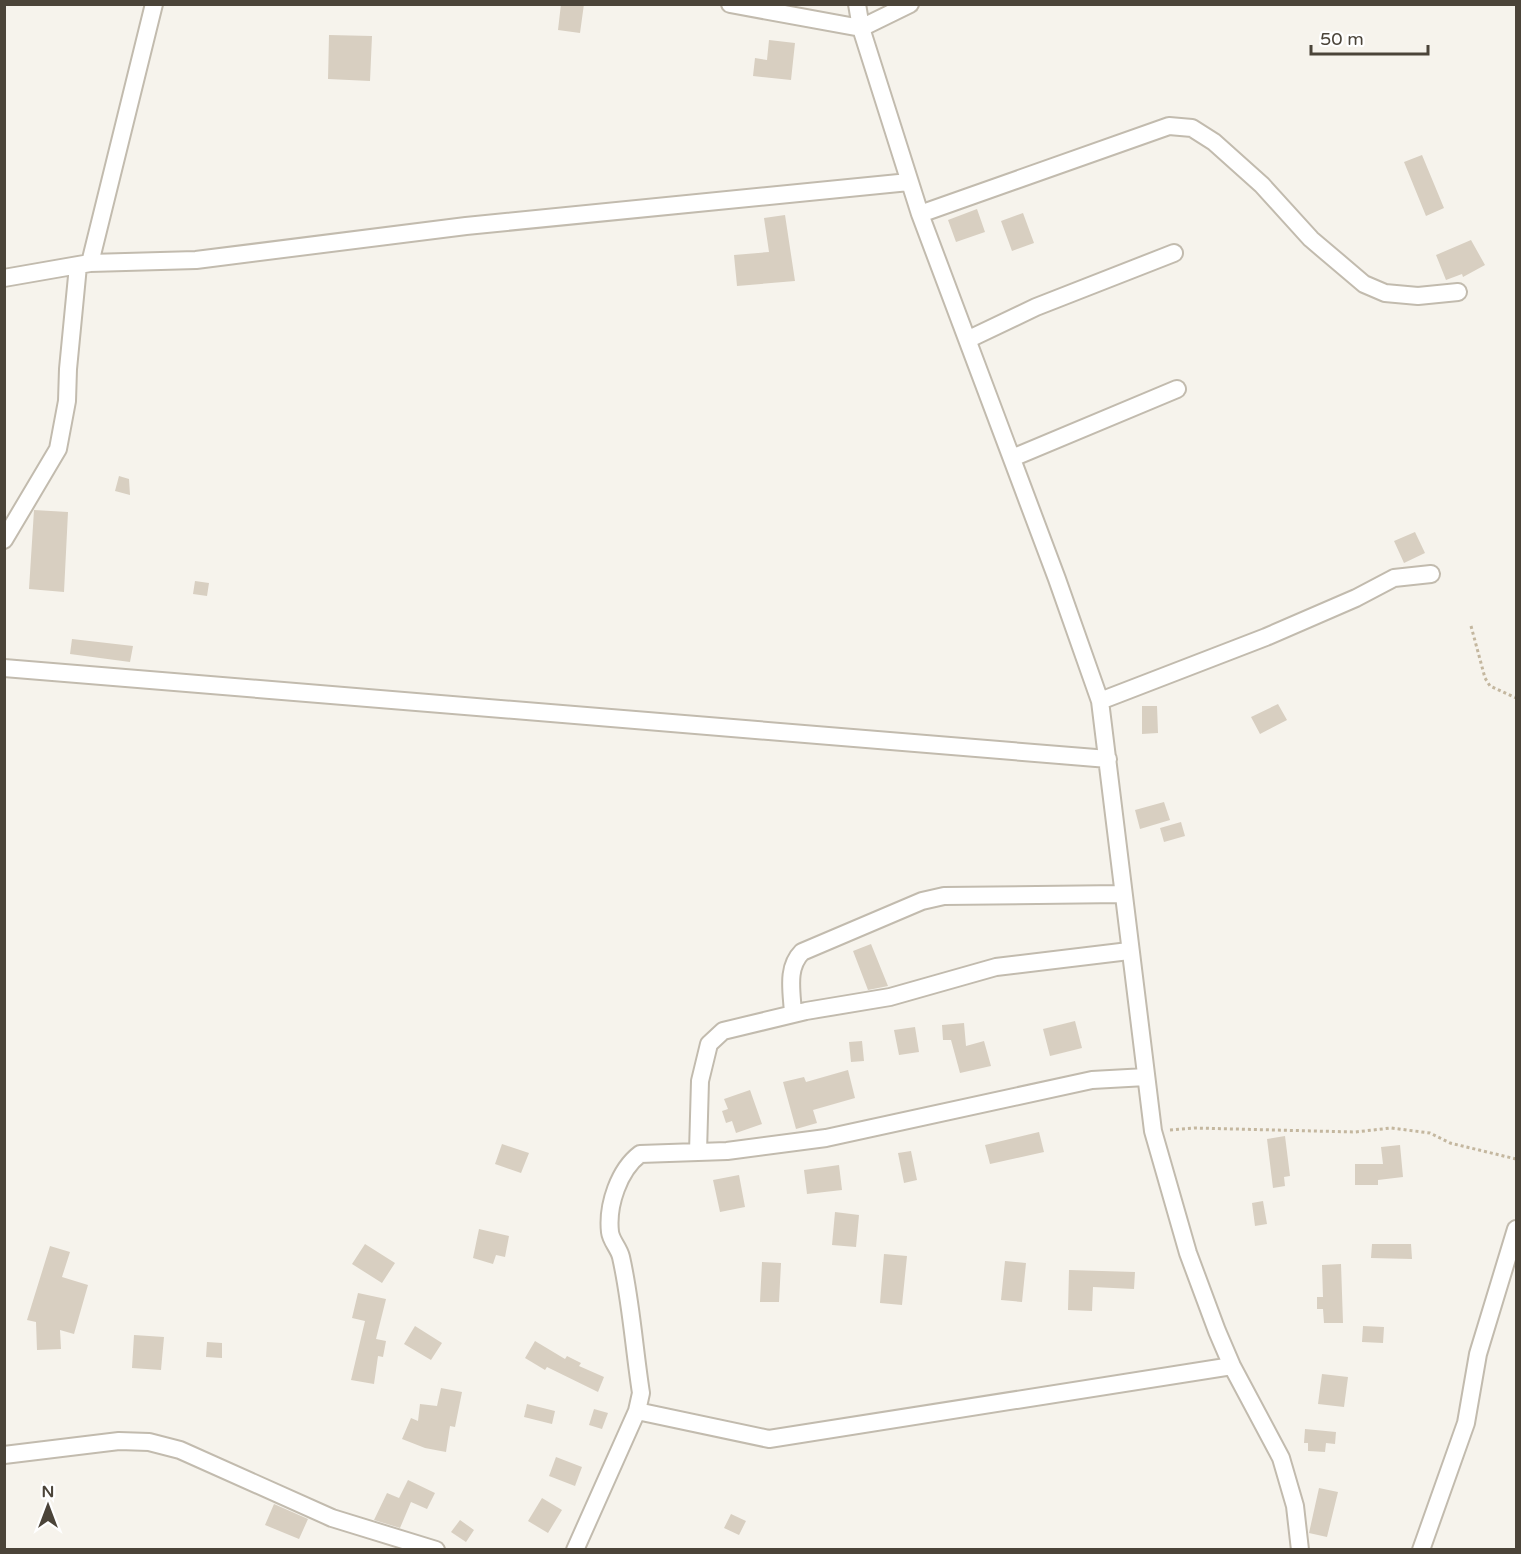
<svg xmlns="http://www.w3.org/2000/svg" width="1521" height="1554" viewBox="0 0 1521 1554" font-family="'Varela Round',sans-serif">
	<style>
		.building { fill: #d8cfc1 }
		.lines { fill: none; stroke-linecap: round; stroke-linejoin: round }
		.minor-casing { stroke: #c2bbae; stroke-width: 20 }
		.path { stroke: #c4b79f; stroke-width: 3; stroke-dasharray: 3 3; stroke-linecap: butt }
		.minor { stroke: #fff; stroke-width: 16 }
	</style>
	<rect width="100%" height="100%" fill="#f6f3ec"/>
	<path class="building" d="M 561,4 L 584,4 L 580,33 L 558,30 Z
		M 329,35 L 372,36 L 370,81 L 328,79 Z
		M 769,40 L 795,43 L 791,80 L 753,76 L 755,58 L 767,60 Z
		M 1422,155 L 1444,208 L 1426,216 L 1404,162 Z
		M 977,209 L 985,232 L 956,242 L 948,220 Z
		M 1023,213 L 1034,243 L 1012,251 L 1001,221 Z
		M 785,215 L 795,281 L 737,286 L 734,255 L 769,252 L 764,218 Z
		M 1471,240 L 1485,265 L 1463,277 L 1462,274 L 1446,280 L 1436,255 Z
		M 119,476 L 129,479 L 130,495 L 115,491 Z
		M 34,510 L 68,512 L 64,592 L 29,589 Z
		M 1415,532 L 1425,553 L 1404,563 L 1394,541 Z
		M 195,581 L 209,583 L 207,596 L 193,594 Z
		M 72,639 L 133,646 L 130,662 L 70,654 Z
		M 1278,704 L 1287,720 L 1260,734 L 1251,717 Z
		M 1142,706 L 1157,706 L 1158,733 L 1142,734 Z
		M 1164,802 L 1170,820 L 1140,829 L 1135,810 Z
		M 1181,822 L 1185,836 L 1164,842 L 1160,828 Z
		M 871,944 L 888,986 L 868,990 L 853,951 Z
		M 1075,1021 L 1082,1048 L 1050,1056 L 1043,1029 Z
		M 964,1023 L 966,1046 L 984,1041 L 991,1066 L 960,1073 L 951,1040 L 943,1040 L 942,1025 Z
		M 915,1027 L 919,1052 L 899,1055 L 894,1030 Z
		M 862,1041 L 864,1061 L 851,1062 L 849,1042 Z
		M 848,1070 L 855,1098 L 813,1110 L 817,1123 L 796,1129 L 783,1082 L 804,1077 L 806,1082 Z
		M 750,1090 L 762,1124 L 736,1133 L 732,1121 L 726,1123 L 722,1111 L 728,1109 L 724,1099 Z
		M 1039,1132 L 1044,1152 L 990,1164 L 985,1145 Z
		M 1285,1136 L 1290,1176 L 1284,1177 L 1285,1186 L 1273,1188 L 1267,1139 Z
		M 502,1144 L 529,1153 L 521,1173 L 495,1164 Z
		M 1400,1145 L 1403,1177 L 1378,1180 L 1378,1185 L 1355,1185 L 1355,1164 L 1383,1164 L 1381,1147 Z
		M 911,1151 L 917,1180 L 904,1183 L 898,1153 Z
		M 839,1165 L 842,1190 L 807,1194 L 804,1170 Z
		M 739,1175 L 745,1207 L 720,1212 L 713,1180 Z
		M 1263,1201 L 1267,1224 L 1255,1226 L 1252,1203 Z
		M 835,1212 L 859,1215 L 856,1247 L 832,1245 Z
		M 479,1229 L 509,1236 L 505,1257 L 496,1255 L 493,1264 L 473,1258 Z
		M 365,1244 L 395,1263 L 382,1283 L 352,1264 Z
		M 1372,1244 L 1411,1244 L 1412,1259 L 1371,1258 Z
		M 50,1246 L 70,1252 L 62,1277 L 88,1285 L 74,1334 L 60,1330 L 61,1349 L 37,1350 L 36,1322 L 27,1320 Z
		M 884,1254 L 907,1256 L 902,1305 L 880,1303 Z
		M 1005,1261 L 1026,1263 L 1022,1302 L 1001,1300 Z
		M 762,1262 L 781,1263 L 779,1302 L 760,1302 Z
		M 1341,1264 L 1343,1323 L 1324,1323 L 1323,1309 L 1317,1309 L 1317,1297 L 1323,1297 L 1322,1265 Z
		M 1069,1270 L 1135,1272 L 1134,1289 L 1093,1287 L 1092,1311 L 1068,1310 Z
		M 358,1293 L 386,1299 L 376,1339 L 386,1341 L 383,1357 L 378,1356 L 374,1384 L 351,1380 L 365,1321 L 352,1318 Z
		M 415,1326 L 442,1343 L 431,1360 L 404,1344 Z
		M 1363,1326 L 1384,1327 L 1383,1343 L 1362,1342 Z
		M 134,1335 L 164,1337 L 161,1370 L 132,1368 Z
		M 535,1341 L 565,1359 L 567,1356 L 581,1363 L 579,1366 L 604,1377 L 598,1392 L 547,1367 L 545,1370 L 525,1358 Z
		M 207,1342 L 222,1343 L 222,1358 L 206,1357 Z
		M 1322,1374 L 1348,1377 L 1344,1407 L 1318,1404 Z
		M 441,1388 L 462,1392 L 455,1427 L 450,1426 L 446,1452 L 425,1448 L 402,1439 L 411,1418 L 418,1421 L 420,1404 L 437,1406 Z
		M 527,1404 L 555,1411 L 552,1424 L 524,1417 Z
		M 594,1409 L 608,1413 L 602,1429 L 589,1425 Z
		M 1305,1429 L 1336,1432 L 1335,1444 L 1326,1443 L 1325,1452 L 1308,1451 L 1308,1443 L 1304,1443 Z
		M 556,1457 L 582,1467 L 575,1486 L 549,1476 Z
		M 408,1480 L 435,1493 L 427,1509 L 411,1502 L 400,1528 L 374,1520 L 387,1493 L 399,1498 Z
		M 1319,1488 L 1338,1492 L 1327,1537 L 1309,1533 Z
		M 542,1498 L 562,1510 L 548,1533 L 528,1521 Z
		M 274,1504 L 308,1519 L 299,1539 L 265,1525 Z
		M 731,1514 L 746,1521 L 739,1535 L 724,1528 Z
		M 460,1520 L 474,1530 L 466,1542 L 451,1532 Z"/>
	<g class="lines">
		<defs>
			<path id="minor" d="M 730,4 L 861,28 L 910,4
				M 857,4 L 861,28 L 920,214 L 1057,579 L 1100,701 L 1153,1131 L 1188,1253 L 1217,1331 L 1232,1366 L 1281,1458 L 1295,1506 L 1300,1550
				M 920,214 L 1169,126 L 1192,128 L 1214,142 L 1262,185 L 1311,239 L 1364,284 L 1385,293 L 1418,296 L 1458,292
				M 90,263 L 154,4
				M 4,278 L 90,263 L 196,260 L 466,226 L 909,182
				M 969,339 L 1036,307 L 1174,253
				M 1012,458 L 1177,389
				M 4,540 L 58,449 L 67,401 L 68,369 L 78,266
				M 4,668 L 1108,759
				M 1100,701 L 1266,637 L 1356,598 L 1394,578 L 1431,574
				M 793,1014 C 792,992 786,968 802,952 L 922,901 L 944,896 L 1122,894
				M 698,1152 L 700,1081 L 709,1044 L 723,1031 L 806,1011 L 890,997 L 996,967 L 1129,951
				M 637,1411 L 769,1439 L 1232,1366
				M 4,1455 L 119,1441 L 149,1442 L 180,1450 L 332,1518 L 436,1550
				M 575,1550 L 637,1411 L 641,1393 C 634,1348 631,1301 621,1257 C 619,1248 611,1241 610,1232 C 607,1205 619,1170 640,1154 L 727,1151 L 826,1138 L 1092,1080 L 1146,1077
				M 1421,1550 L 1466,1423 L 1478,1354 L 1516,1229"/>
		</defs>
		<use href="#minor" class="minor-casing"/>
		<path class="path" d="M 1471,626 L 1485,678 L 1490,686 L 1516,698
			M 1170,1130 L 1194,1128 L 1355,1132 L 1391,1128 L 1430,1133 L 1450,1143 L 1516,1159"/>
		<use href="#minor" class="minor"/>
	</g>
	<rect width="1521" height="1554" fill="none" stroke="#4b4439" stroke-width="12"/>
	<g transform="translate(48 1506)" stroke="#ffffff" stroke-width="4.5" paint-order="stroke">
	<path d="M0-4.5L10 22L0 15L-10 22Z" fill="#4b4439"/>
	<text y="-9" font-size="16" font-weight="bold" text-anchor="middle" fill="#4b4439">N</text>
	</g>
	<path d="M1311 45v9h117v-9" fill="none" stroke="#4b4439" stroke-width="3"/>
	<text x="1320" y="45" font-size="18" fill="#4b4439" stroke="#ffffff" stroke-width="4.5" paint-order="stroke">50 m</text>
</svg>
